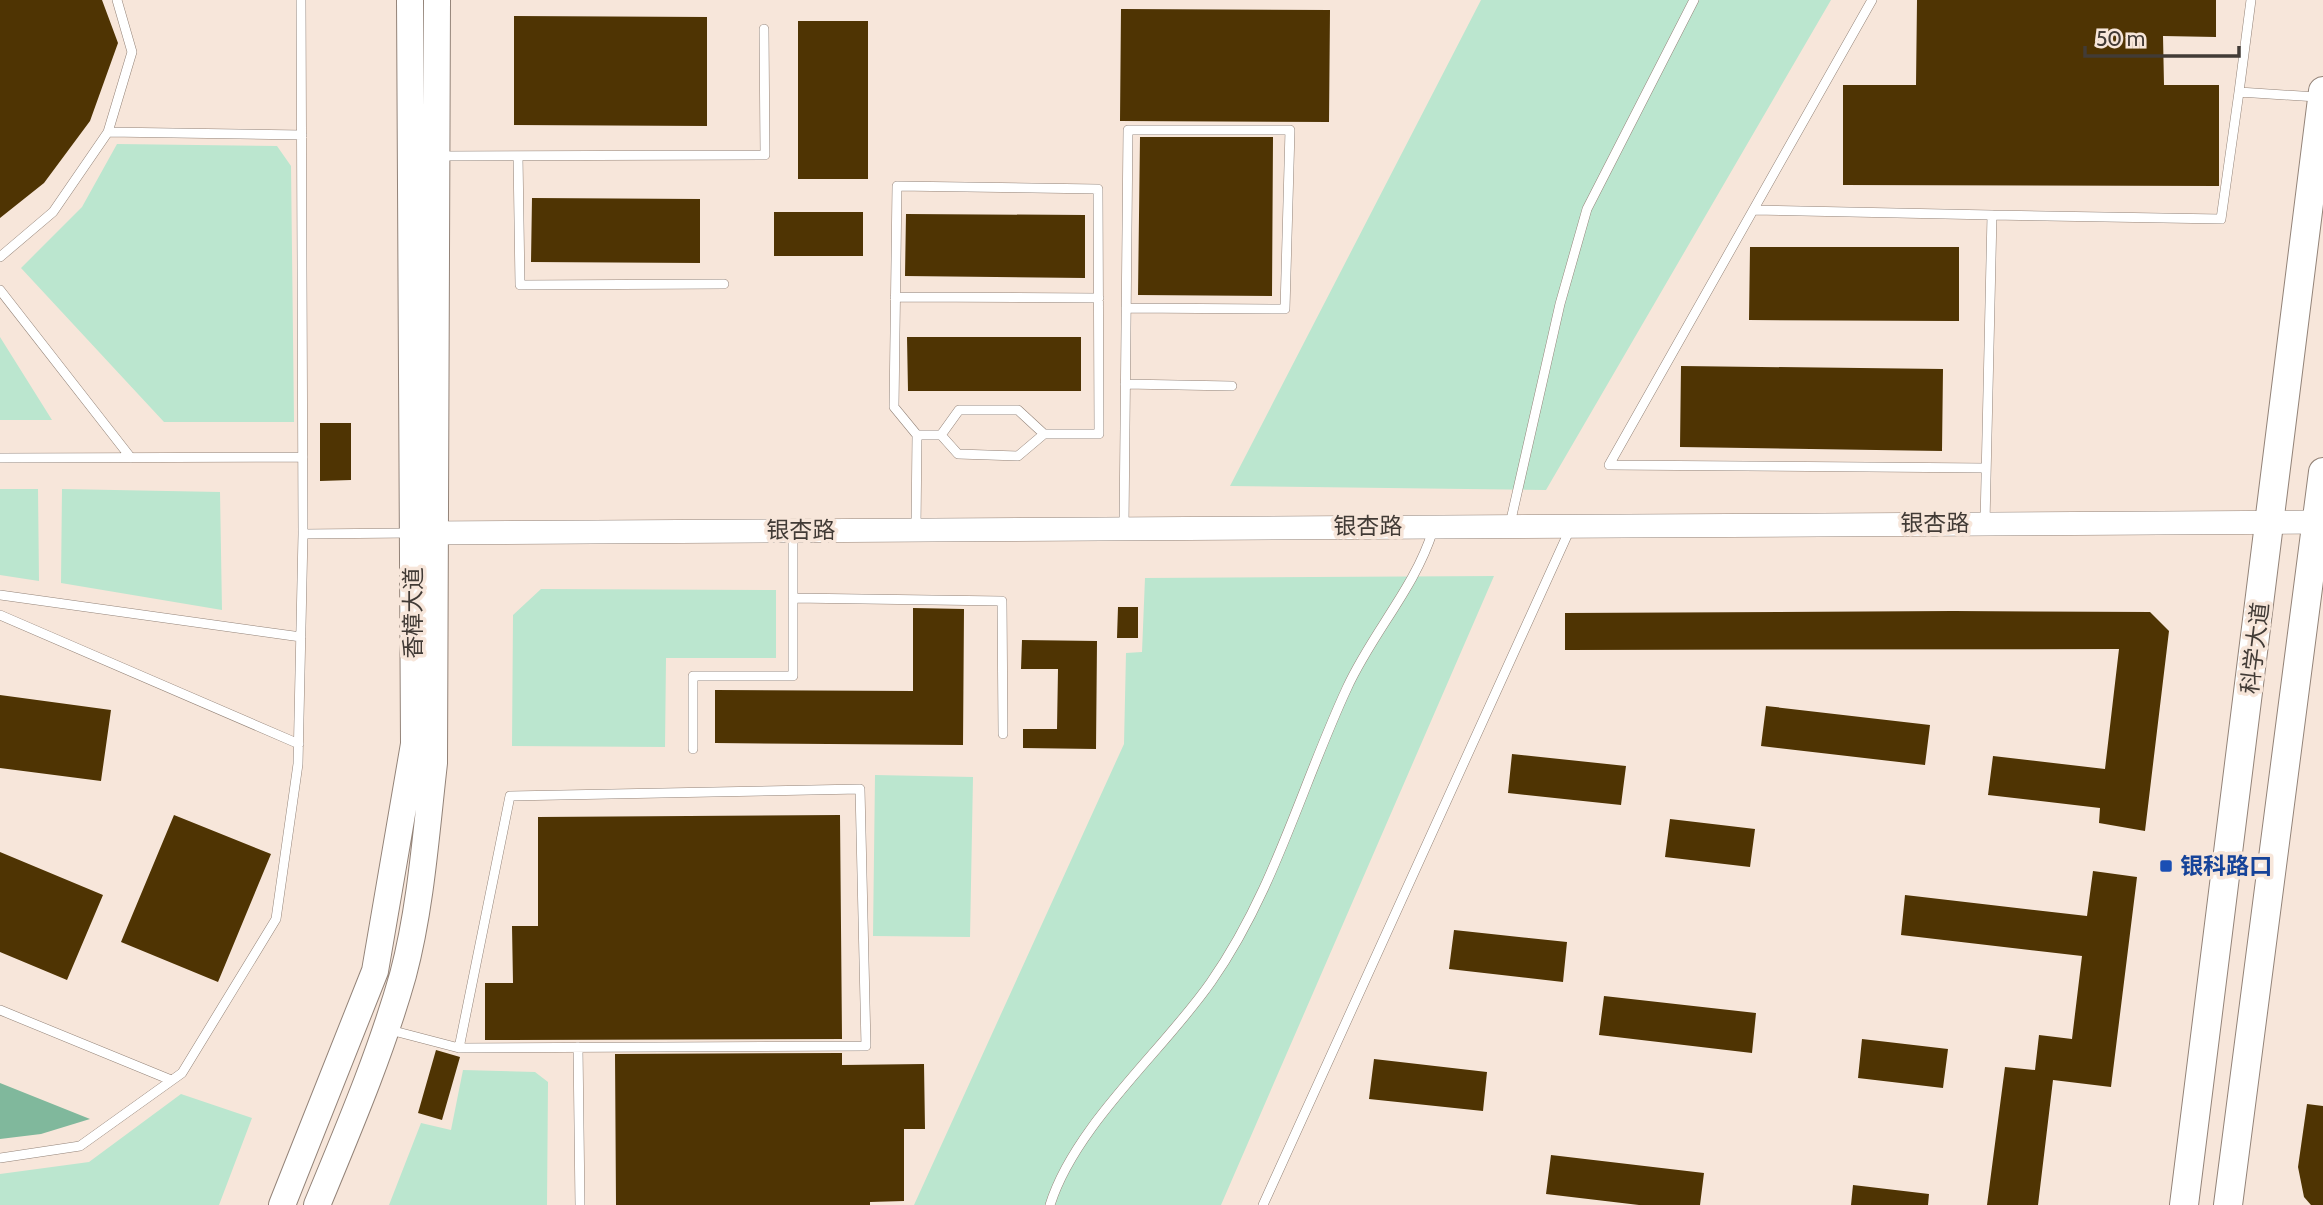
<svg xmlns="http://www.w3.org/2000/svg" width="2323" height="1205" viewBox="0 0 2323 1205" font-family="Cabin,'Noto Sans SC',sans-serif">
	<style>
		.green { fill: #bbe6cf }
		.forest { fill: #80b89c }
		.building { fill: #4f3403 }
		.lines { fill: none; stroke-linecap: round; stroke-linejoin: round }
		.service-casing { stroke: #938378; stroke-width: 10 }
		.tertiary-casing { stroke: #938378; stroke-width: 24 }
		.secondary-casing { stroke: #938378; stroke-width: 28 }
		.primary-casing { stroke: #938378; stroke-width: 30 }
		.service { stroke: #fff; stroke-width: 9 }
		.tertiary { stroke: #fff; stroke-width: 23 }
		.secondary { stroke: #fff; stroke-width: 26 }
		.primary { stroke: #fff; stroke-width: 28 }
		.transit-dot { fill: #1a4fb4; stroke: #f7e6da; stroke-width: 2.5 }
		.labels { text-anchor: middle; stroke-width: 7; stroke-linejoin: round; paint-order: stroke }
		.street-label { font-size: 23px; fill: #423b36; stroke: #f7e6da }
		.transit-label { font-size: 23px; font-weight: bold; fill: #164399; stroke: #f7e6da; text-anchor: start }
	</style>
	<rect width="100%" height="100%" fill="#f7e6da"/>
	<path class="green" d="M 1481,0 L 1831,0 L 1546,490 L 1230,486 Z
		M 117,144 L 277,146 L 291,166 L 294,422 L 164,422 L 21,268 L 82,207 Z
		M 0,337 L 52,420 L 0,420 Z
		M 0,489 L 38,489 L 39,581 L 0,575 Z
		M 62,489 L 220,492 L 222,610 L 61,583 Z
		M 1494,576 L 1221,1205 L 914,1205 L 1124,744 L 1126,653 L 1142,652 L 1145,578 Z
		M 541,589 L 776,590 L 776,658 L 666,658 L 665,747 L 512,746 L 513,615 Z
		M 875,775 L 973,777 L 970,937 L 873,936 Z
		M 463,1070 L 535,1072 L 548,1082 L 547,1205 L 389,1205 L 421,1123 L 451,1130 Z
		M 181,1094 L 252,1118 L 219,1205 L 0,1205 L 0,1174 L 89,1162 Z"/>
	<path class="forest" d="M 0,1083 L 90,1119 L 41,1134 L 0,1139 Z"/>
	<path class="building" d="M 0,0 L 102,0 L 118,43 L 90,121 L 44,183 L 0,218 Z
		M 1917,0 L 2216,0 L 2216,37 L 2163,36 L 2164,85 L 2219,85 L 2219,186 L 1843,185 L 1843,85 L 1916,85 Z
		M 1121,9 L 1330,10 L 1329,122 L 1120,121 Z
		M 514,16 L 707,17 L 707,126 L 514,125 Z
		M 798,21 L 868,21 L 868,179 L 798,179 Z
		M 1140,137 L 1273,137 L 1272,296 L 1138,295 Z
		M 532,198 L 700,199 L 700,263 L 531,262 Z
		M 774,212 L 863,212 L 863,256 L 774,256 Z
		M 906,214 L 1085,215 L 1085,278 L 905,276 Z
		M 1750,247 L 1959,247 L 1959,321 L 1749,320 Z
		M 907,337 L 1081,337 L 1081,391 L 908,391 Z
		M 1681,366 L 1943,369 L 1942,451 L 1680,447 Z
		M 320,423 L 351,423 L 351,480 L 320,481 Z
		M 1118,607 L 1138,607 L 1138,638 L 1117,638 Z
		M 913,608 L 964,609 L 963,745 L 715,743 L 715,690 L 913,691 Z
		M 1953,611 L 2150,612 L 2169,631 L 2145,831 L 2099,823 L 2100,808 L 1988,795 L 1993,756 L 2105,769 L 2119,649 L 1565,650 L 1565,613 Z
		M 1022,640 L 1097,641 L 1096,749 L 1023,748 L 1023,729 L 1057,729 L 1058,669 L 1021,669 Z
		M 0,695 L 111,710 L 101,781 L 0,768 Z
		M 1766,706 L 1930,725 L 1925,765 L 1761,746 Z
		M 1512,754 L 1626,766 L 1621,805 L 1508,793 Z
		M 174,815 L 271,854 L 218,982 L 121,942 Z
		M 840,815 L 842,1039 L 485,1040 L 485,983 L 513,983 L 512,926 L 538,926 L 538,817 Z
		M 1670,819 L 1755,829 L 1750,867 L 1665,857 Z
		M 0,852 L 103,895 L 67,980 L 0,952 Z
		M 2093,871 L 2137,877 L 2111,1087 L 2053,1080 L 2038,1205 L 1987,1205 L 2005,1067 L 2035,1070 L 2039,1035 L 2072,1039 L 2082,956 L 1901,935 L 1905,895 L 2087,916 Z
		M 1454,930 L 1567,942 L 1563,982 L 1449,969 Z
		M 1604,996 L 1756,1013 L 1752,1053 L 1599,1035 Z
		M 1862,1039 L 1948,1049 L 1943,1088 L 1858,1078 Z
		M 436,1050 L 460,1057 L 442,1120 L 418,1113 Z
		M 842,1053 L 842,1065 L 924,1064 L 925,1129 L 904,1129 L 904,1201 L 870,1202 L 870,1205 L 616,1205 L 615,1054 Z
		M 1374,1059 L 1487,1072 L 1483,1111 L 1369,1099 Z
		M 2307,1104 L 2323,1106 L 2323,1205 L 2311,1205 L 2304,1197 L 2298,1167 Z
		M 1551,1155 L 1704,1173 L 1700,1205 L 1639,1205 L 1546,1194 Z
		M 1853,1185 L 1929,1194 L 1928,1205 L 1851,1205 Z"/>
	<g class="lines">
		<defs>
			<path id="service" d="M 301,0 L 303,534 L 411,533
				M 1872,0 L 1609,465 L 1986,468
				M 2239,92 L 2251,0
				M 108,132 L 302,135
				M 438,156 L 765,155 L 764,29
				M 518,156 L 520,285 L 724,284
				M 1754,210 L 1992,215
				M 0,257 L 53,212 L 108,132 L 132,52 L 117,0
				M 0,290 L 131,458
				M 895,297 L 1099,298
				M 1125,384 L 1232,386
				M 941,435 L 959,410 L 1018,410 L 1044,434
				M 0,458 L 303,457
				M 1985,523 L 1992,215 L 2221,219 L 2239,92 L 2317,97
				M 1510,524 L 1560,304 L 1587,209 L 1694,0
				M 1124,527 L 1128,130 L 1290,130 L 1285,309 L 1126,308
				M 916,529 L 917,435 L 894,407 L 897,186 L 1098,189 L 1099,434 L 1044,434 L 1018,456 L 958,454 L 941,435 L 917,435
				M 0,595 L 301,637
				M 793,598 L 1002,601 L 1003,734
				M 0,615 L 299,744
				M 693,749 L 693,676 L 793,676 L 793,532
				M 0,1010 L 171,1080
				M 390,1030 L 459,1048 L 866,1046 L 860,789 L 510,796 L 459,1048
				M 578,1047 L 580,1205
				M 0,1158 L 80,1146 L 182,1073 L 276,919 L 298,764 L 303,534
				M 1050,1205 C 1075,1125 1163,1051 1211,982 C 1274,892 1301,787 1347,688 C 1372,633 1415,588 1433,530
				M 1263,1205 L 1570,529"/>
			<path id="tertiary" d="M 419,533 L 2323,522"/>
			<path id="secondary" d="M 282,1205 L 375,971 L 414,744 L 410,0
				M 317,1205 C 348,1130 381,1053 403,975 C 421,907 426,833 434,763 L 437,0"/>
			<path id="primary" d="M 2184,1205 L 2323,91
				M 2228,1205 L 2323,472"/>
		</defs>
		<use href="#service" class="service-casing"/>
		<use href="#tertiary" class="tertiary-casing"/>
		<use href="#secondary" class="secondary-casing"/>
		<use href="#primary" class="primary-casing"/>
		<use href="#service" class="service"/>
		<use href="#tertiary" class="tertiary"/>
		<use href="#secondary" class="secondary"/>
		<use href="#primary" class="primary"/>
	</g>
	<rect class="transit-dot" x="2159" y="859" width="14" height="14" rx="3.5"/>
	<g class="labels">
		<g class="street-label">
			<text x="1935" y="531">银杏路</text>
			<text x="1368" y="534">银杏路</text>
			<text x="801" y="538">银杏路</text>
			<text transform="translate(413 613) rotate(-90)" y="8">香樟大道</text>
			<text transform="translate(2255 648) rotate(-83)" y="8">科学大道</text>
		</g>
		<g class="transit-label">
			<text x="2180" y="874">银科路口</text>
		</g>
	</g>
	<path d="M2085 46v10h154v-10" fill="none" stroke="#423b36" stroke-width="3.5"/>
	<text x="2096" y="46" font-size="21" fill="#423b36" stroke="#f7e6da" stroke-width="5" paint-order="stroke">50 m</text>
</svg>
